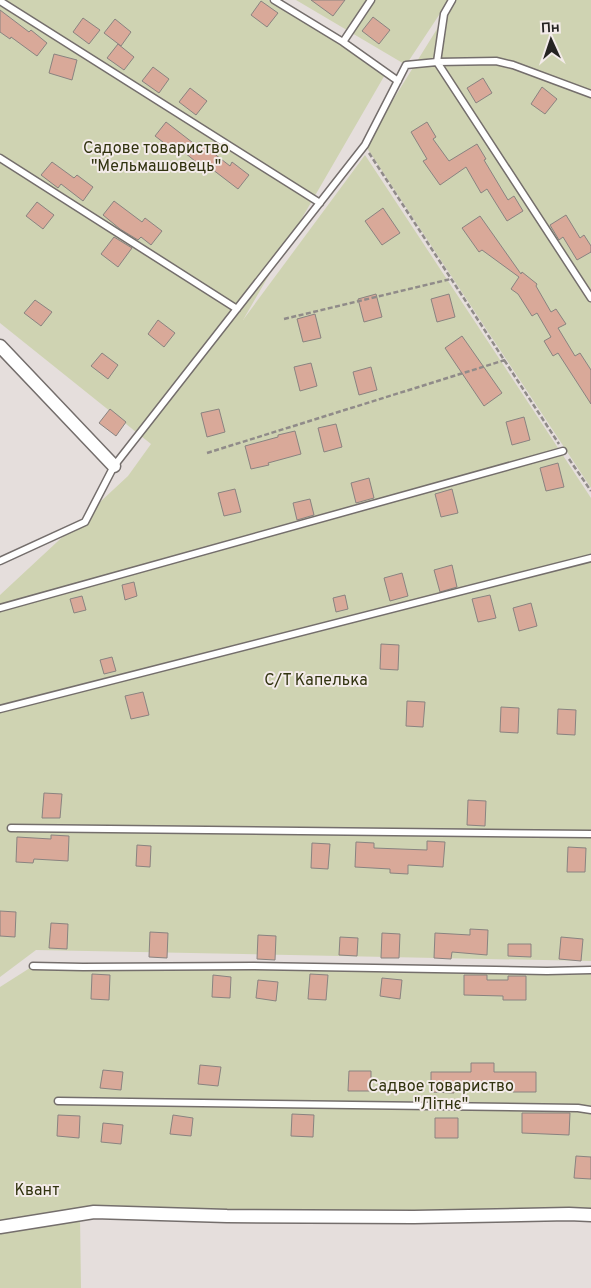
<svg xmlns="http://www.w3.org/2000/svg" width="591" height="1288" viewBox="0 0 591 1288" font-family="Overpass,sans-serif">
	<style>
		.green { fill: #cfd3b2 }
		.building { fill: #d9a999; stroke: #898380 }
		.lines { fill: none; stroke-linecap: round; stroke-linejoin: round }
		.service-casing { stroke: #746e6c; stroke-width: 9 }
		.minor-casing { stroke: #746e6c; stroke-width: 15 }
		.path { stroke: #908b89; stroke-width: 2.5; stroke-dasharray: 5 2.5; stroke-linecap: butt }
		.service { stroke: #fff; stroke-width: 6 }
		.minor { stroke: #fff; stroke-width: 12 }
		.labels { text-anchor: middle; stroke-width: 4; stroke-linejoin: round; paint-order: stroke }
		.park-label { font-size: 16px; fill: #31330f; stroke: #f3ebe9 }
	</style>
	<rect width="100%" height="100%" fill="#e5dedc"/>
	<path class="green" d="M 0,0 L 268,0 L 386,73 L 243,320 L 365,155 L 591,498 L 591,961 L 36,950 L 0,977 L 0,595 L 128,476 L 151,444 L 0,323 Z
		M 296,0 L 449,0 L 406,65 Z
		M 455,0 L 591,0 L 591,488 L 365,145 Z
		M 33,966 L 591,970 L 591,1221 L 80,1215 L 81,1288 L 0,1288 L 0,987 Z"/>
	<path class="building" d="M 311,0 L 345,0 L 333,16 Z
		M 261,1 L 278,13 L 267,27 L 251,15 Z
		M 0,10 L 29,32 L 31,30 L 47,43 L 37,56 L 11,37 L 10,39 L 0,32 Z
		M 373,17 L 390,30 L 379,44 L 362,31 Z
		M 83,18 L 100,30 L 89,44 L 73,32 Z
		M 115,19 L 131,32 L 121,46 L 104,33 Z
		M 118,44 L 134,57 L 124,70 L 107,58 Z
		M 54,54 L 77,60 L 72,80 L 49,73 Z
		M 153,67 L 169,79 L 159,93 L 142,81 Z
		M 483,78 L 492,93 L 476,103 L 467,88 Z
		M 542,87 L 557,99 L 545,114 L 531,104 Z
		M 190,88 L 207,101 L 196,115 L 179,102 Z
		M 166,122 L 197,146 L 199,142 L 230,166 L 232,162 L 249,175 L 238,189 L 208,166 L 205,169 L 175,145 L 172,149 L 155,136 Z
		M 427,122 L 436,137 L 433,139 L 449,161 L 477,144 L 486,159 L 484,160 L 508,200 L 514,196 L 523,211 L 507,221 L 487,189 L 481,193 L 466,167 L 440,185 L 423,161 L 427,159 L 411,132 Z
		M 52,162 L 74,178 L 77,175 L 93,187 L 83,201 L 61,184 L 58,188 L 41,175 Z
		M 114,201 L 142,222 L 145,218 L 162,231 L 151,245 L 141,237 L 138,240 L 120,229 L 103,215 Z
		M 37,202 L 54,215 L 43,229 L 26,216 Z
		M 383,208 L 400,233 L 382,245 L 365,221 Z
		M 566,215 L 580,238 L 584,235 L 591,246 L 591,252 L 577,260 L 563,237 L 559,240 L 550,225 Z
		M 480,216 L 521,274 L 522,272 L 537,284 L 536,286 L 551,312 L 556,309 L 566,324 L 558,328 L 575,356 L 580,353 L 591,370 L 591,404 L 558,353 L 553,356 L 544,341 L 551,337 L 537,313 L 532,316 L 518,294 L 511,289 L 519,277 L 482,250 L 479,252 L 462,228 Z
		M 114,237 L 132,248 L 118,267 L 101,254 Z
		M 376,294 L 382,317 L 364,322 L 358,299 Z
		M 449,294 L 455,317 L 437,322 L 431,299 Z
		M 35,300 L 52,312 L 41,326 L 24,313 Z
		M 315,314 L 321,338 L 303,342 L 297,319 Z
		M 158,320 L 175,333 L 164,347 L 148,334 Z
		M 462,336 L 502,393 L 484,406 L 445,348 Z
		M 102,353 L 118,365 L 108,379 L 91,366 Z
		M 311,363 L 317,386 L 300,391 L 294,367 Z
		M 371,367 L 377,390 L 359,395 L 353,372 Z
		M 110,409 L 126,422 L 116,436 L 99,423 Z
		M 219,409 L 225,432 L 207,437 L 201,413 Z
		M 524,417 L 530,440 L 512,445 L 506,422 Z
		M 336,424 L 342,447 L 324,452 L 318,428 Z
		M 295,431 L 301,454 L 268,463 L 269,465 L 251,469 L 245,446 L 278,437 L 278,435 Z
		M 558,463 L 564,487 L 546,491 L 540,468 Z
		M 369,478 L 374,498 L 356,503 L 351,483 Z
		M 235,489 L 241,512 L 224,516 L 218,493 Z
		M 452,489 L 458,513 L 441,517 L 435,494 Z
		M 310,499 L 314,515 L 297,520 L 293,503 Z
		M 452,565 L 457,587 L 440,592 L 434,570 Z
		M 402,573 L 408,596 L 390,601 L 384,578 Z
		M 134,582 L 137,596 L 125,600 L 122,585 Z
		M 345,595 L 348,609 L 336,612 L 333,598 Z
		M 490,595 L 496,618 L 478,622 L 472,599 Z
		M 82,596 L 86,610 L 74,613 L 70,599 Z
		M 531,603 L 537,626 L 519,631 L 513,608 Z
		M 381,644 L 399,645 L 398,670 L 380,669 Z
		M 112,657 L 116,671 L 104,674 L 100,660 Z
		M 143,692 L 149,715 L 131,719 L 125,696 Z
		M 407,701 L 425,702 L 423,727 L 406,726 Z
		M 501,707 L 519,708 L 518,733 L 500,732 Z
		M 558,709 L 576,710 L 575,735 L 557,734 Z
		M 44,793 L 62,794 L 60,818 L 42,818 Z
		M 468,800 L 486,801 L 485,826 L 467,825 Z
		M 51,835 L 69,836 L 68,861 L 34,859 L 33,863 L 16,862 L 17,837 L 51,839 Z
		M 427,841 L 445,842 L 443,867 L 408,865 L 408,874 L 390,873 L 390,869 L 355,867 L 356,842 L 374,843 L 374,848 L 427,850 Z
		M 312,843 L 330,844 L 328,869 L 311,868 Z
		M 137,845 L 151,846 L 150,867 L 136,866 Z
		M 568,847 L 586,848 L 585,872 L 567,872 Z
		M 0,911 L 16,912 L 15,937 L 0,936 Z
		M 51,923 L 68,924 L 67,949 L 49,948 Z
		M 470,929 L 488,930 L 487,955 L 452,952 L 451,959 L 434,958 L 435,933 L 470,935 Z
		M 150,932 L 168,933 L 167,958 L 149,957 Z
		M 382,933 L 400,934 L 399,958 L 381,958 Z
		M 258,935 L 276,936 L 275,960 L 257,959 Z
		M 340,937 L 358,938 L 357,956 L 339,955 Z
		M 561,937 L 583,939 L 581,961 L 559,959 Z
		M 508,944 L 531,944 L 531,957 L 508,956 Z
		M 92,974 L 110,975 L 109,1000 L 91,999 Z
		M 310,974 L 328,975 L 326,1000 L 308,999 Z
		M 213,975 L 231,977 L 230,998 L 212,997 Z
		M 464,975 L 487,975 L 487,980 L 508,980 L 508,976 L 526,976 L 526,1000 L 503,1000 L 503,996 L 464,995 Z
		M 382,978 L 402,980 L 400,999 L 380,996 Z
		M 258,980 L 278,982 L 276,1001 L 256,998 Z
		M 471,1063 L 494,1063 L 494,1072 L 536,1072 L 536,1092 L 513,1092 L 513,1084 L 454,1083 L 454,1093 L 431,1092 L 431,1072 L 471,1072 Z
		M 200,1065 L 221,1067 L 218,1086 L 198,1084 Z
		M 103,1070 L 123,1072 L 121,1090 L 100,1088 Z
		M 349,1071 L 371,1071 L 371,1091 L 348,1091 Z
		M 522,1113 L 570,1113 L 569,1135 L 522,1133 Z
		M 292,1114 L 314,1115 L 313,1137 L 291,1136 Z
		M 58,1115 L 80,1116 L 79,1138 L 57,1136 Z
		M 173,1115 L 193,1118 L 191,1136 L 170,1134 Z
		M 435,1118 L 458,1118 L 458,1138 L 435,1138 Z
		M 103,1123 L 123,1125 L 121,1144 L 101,1142 Z
		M 576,1156 L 591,1157 L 591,1179 L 574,1178 Z"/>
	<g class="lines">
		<defs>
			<path id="service" d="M 274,0 L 343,42 L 398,81
				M 452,0 L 444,14 L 437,62 L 591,298
				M 0,1 L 320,203
				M 343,42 L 371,0
				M 0,158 L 237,309
				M 0,561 L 85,522 L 114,466 L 365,145 L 406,65 L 437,62 L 496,61 L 513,65 L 591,94
				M 0,608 L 563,451
				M 0,709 L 591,558
				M 11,828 L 591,834
				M 33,966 L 83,967 L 254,966 L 547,971 L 591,970
				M 58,1101 L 578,1108 L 591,1110"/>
			<path id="minor" d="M 0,346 L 114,466
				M 0,1227 L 94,1212 L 227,1216 L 414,1217 L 569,1214 L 591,1215"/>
		</defs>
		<use href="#service" class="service-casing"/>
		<use href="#minor" class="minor-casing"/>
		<path class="path" d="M 369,153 L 559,444
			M 284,319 L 451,279
			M 207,453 L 505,360
			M 569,459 L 591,491"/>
		<use href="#service" class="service"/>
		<use href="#minor" class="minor"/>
	</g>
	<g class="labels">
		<g class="park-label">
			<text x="156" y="153">Садове товариство<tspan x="156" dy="18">"Мельмашовець"</tspan></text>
			<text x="316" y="685">С/Т Капелька</text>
			<text x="441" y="1091">Садвое товариство<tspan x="441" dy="18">"Літнє"</tspan></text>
			<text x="37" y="1195">Квант</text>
		</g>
	</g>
	<g transform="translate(551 40) rotate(357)" stroke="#f3ebe9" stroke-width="4" paint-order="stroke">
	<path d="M0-4L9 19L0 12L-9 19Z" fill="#252322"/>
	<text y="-8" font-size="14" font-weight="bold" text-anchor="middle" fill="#252322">Пн</text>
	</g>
</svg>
